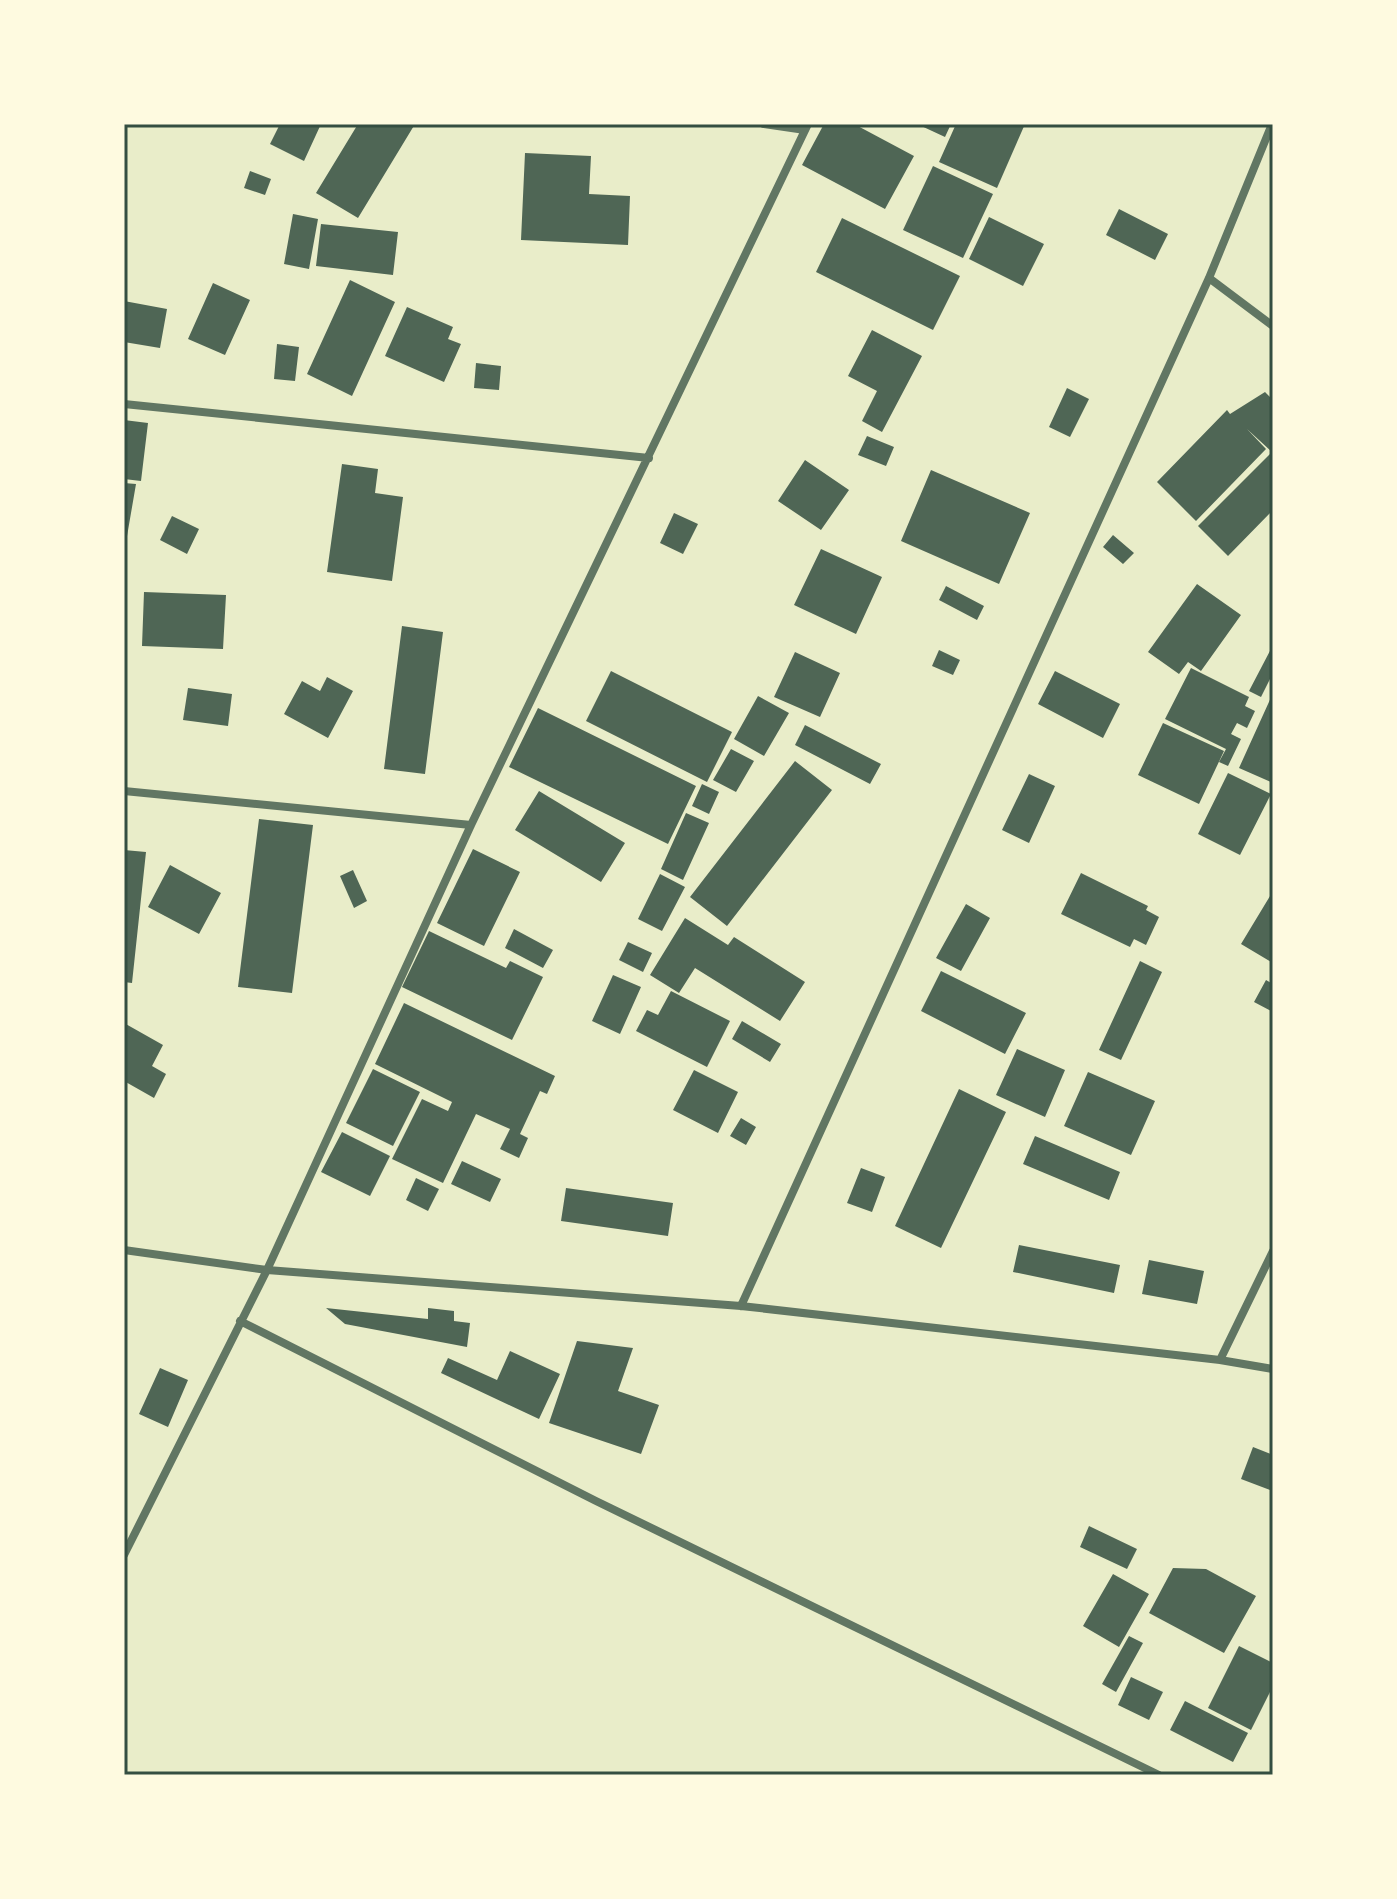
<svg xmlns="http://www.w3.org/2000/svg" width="1397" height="1899" viewBox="0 0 1397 1899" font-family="Montserrat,sans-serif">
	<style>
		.building { fill: #4f6655 }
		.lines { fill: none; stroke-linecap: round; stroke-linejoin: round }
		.minor { stroke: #617663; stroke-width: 8 }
		.neatline { fill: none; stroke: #344e41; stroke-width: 3 }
	</style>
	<rect width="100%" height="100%" fill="#e9edc9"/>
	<path class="building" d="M 280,124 L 321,124 L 304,161 L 270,144 Z
		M 358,124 L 415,124 L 358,218 L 316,193 Z
		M 824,124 L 854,124 L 914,156 L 885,209 L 802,165 Z
		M 917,124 L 951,124 L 945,137 Z
		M 956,124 L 1025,124 L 997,188 L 939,162 Z
		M 525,153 L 591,156 L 589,194 L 630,196 L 628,245 L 521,240 Z
		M 933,166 L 993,194 L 963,258 L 903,230 Z
		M 250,171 L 271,179 L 265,195 L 244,188 Z
		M 1119,209 L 1168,234 L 1155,260 L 1106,235 Z
		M 293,214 L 318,219 L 309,269 L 284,264 Z
		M 989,217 L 1044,244 L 1023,286 L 969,259 Z
		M 842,218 L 960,276 L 933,330 L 816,272 Z
		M 321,224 L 398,232 L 393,275 L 316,266 Z
		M 350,280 L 395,302 L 352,396 L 307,374 Z
		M 213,283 L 250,300 L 225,355 L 188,339 Z
		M 124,301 L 167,309 L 160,348 L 124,342 Z
		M 407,307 L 453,327 L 448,339 L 461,344 L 444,382 L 385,356 Z
		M 872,330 L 922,356 L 882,432 L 862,421 L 877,391 L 848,376 Z
		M 277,344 L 299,347 L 295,381 L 274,379 Z
		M 476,363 L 501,366 L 499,390 L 474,388 Z
		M 1067,388 L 1089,399 L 1070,437 L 1049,427 Z
		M 1265,392 L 1273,400 L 1273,453 L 1247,429 L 1266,449 L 1196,521 L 1157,482 L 1227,410 L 1230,414 Z
		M 124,420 L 148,423 L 141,481 L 124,479 Z
		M 867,436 L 894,447 L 886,466 L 858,455 Z
		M 1270,454 L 1273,458 L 1273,510 L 1228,556 L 1198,526 Z
		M 805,460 L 849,490 L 821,530 L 778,501 Z
		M 342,464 L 378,469 L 375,493 L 403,497 L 392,581 L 327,572 Z
		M 931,470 L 1030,513 L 999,584 L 901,541 Z
		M 124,483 L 136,484 L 126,542 L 124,542 Z
		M 674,513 L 698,524 L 683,554 L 660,543 Z
		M 172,516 L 199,529 L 187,554 L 160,540 Z
		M 1113,535 L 1134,553 L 1123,564 L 1103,547 Z
		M 821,549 L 882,577 L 856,634 L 794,605 Z
		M 1197,584 L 1241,615 L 1201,671 L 1188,662 L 1179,674 L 1148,652 Z
		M 946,586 L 984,606 L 977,620 L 939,600 Z
		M 144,592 L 226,595 L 223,649 L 142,646 Z
		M 402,626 L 443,632 L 425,774 L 384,769 Z
		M 1273,645 L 1273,673 L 1261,697 L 1249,691 Z
		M 939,650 L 960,660 L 953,675 L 932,666 Z
		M 795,652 L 840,673 L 820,717 L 774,697 Z
		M 1191,668 L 1249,697 L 1245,706 L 1255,711 L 1247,728 L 1237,723 L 1231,734 L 1241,739 L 1228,766 L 1219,762 L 1226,749 L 1165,719 Z
		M 611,671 L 732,732 L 707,782 L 586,721 Z
		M 1055,671 L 1120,704 L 1103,738 L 1038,704 Z
		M 327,677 L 353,691 L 328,738 L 284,714 L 302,681 L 320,691 Z
		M 188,688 L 232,694 L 228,726 L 183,720 Z
		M 1273,693 L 1273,783 L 1239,768 Z
		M 758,696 L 789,713 L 764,756 L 734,739 Z
		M 538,708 L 696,786 L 668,844 L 509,767 Z
		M 1163,723 L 1224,751 L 1199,804 L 1138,775 Z
		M 805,725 L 881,764 L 870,784 L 795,745 Z
		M 731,749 L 754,761 L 736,792 L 713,780 Z
		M 795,761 L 832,790 L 727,926 L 690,897 Z
		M 1228,773 L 1271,794 L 1240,855 L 1198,834 Z
		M 1029,774 L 1055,786 L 1029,843 L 1002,830 Z
		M 702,784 L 719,792 L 709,814 L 692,806 Z
		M 539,791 L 625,843 L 601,882 L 515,830 Z
		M 686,813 L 709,823 L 683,880 L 661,869 Z
		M 259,819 L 313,825 L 292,993 L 238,987 Z
		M 473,849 L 520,872 L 484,946 L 437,923 Z
		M 124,850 L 146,852 L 132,983 L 124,982 Z
		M 170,865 L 221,893 L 199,934 L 148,907 Z
		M 353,870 L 367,901 L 354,908 L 340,876 Z
		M 1081,873 L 1148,906 L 1146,910 L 1159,917 L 1146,945 L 1134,939 L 1130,947 L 1061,914 Z
		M 660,874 L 685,887 L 662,931 L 638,919 Z
		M 1273,891 L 1273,963 L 1241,944 Z
		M 966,904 L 990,918 L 961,971 L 936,958 Z
		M 685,918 L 728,945 L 734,937 L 805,982 L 780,1021 L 695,968 L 679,993 L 650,975 Z
		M 514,929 L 553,950 L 543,968 L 505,948 Z
		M 429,931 L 506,968 L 510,961 L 543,977 L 512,1040 L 402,987 Z
		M 628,942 L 652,953 L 643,972 L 619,960 Z
		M 1140,961 L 1162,972 L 1121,1060 L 1099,1050 Z
		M 941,971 L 1026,1013 L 1005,1054 L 921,1011 Z
		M 613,975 L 641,987 L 620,1034 L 592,1021 Z
		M 1266,980 L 1273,984 L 1273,1012 L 1254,1002 Z
		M 671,991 L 730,1021 L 707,1067 L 636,1031 L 647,1010 L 658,1015 Z
		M 404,1003 L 555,1076 L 547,1094 L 540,1091 L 520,1134 L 528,1138 L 519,1158 L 500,1149 L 510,1129 L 476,1114 L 443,1183 L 392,1159 L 422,1099 L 448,1111 L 452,1102 L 375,1064 Z
		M 742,1021 L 781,1044 L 770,1062 L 732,1039 Z
		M 124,1023 L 163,1045 L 152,1066 L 166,1074 L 154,1098 L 124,1081 Z
		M 1017,1049 L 1065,1070 L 1045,1117 L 996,1095 Z
		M 373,1069 L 420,1092 L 393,1146 L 346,1123 Z
		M 694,1070 L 738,1092 L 718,1133 L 673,1110 Z
		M 1088,1072 L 1155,1101 L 1131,1155 L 1064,1126 Z
		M 959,1089 L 1006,1112 L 941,1248 L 895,1226 Z
		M 741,1118 L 756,1127 L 746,1145 L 730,1136 Z
		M 342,1132 L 390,1156 L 370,1196 L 321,1172 Z
		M 1035,1136 L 1120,1172 L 1109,1200 L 1023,1164 Z
		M 462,1161 L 501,1179 L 490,1202 L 451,1184 Z
		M 861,1168 L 885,1177 L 872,1212 L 847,1203 Z
		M 416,1178 L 439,1189 L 428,1211 L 406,1200 Z
		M 566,1188 L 673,1203 L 668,1236 L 561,1221 Z
		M 1019,1245 L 1120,1265 L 1114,1293 L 1013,1272 Z
		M 1149,1260 L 1204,1271 L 1197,1304 L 1142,1294 Z
		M 326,1308 L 428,1319 L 428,1308 L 454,1311 L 454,1321 L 470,1323 L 467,1347 L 345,1324 Z
		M 577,1341 L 633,1348 L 618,1391 L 659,1405 L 641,1454 L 549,1423 Z
		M 510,1351 L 560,1374 L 539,1419 L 441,1373 L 448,1358 L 497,1380 Z
		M 160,1368 L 188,1380 L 168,1427 L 139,1414 Z
		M 1253,1447 L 1273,1455 L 1273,1491 L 1241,1479 Z
		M 1089,1526 L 1137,1549 L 1127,1569 L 1080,1547 Z
		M 1173,1568 L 1206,1569 L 1256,1596 L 1224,1653 L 1149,1613 Z
		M 1113,1574 L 1149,1594 L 1119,1647 L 1083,1626 Z
		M 1129,1636 L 1143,1643 L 1116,1692 L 1102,1684 Z
		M 1239,1646 L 1273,1663 L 1273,1686 L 1251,1730 L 1208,1708 Z
		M 1131,1677 L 1163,1692 L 1149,1720 L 1118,1705 Z
		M 1185,1701 L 1248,1733 L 1233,1762 L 1170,1730 Z"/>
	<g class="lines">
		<path class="minor" d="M 764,124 L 805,130
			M 1209,278 L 1273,326
			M 124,404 L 649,458
			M 124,791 L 471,825
			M 124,1250 L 267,1270 L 741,1306 L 1220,1360 L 1273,1369
			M 741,1306 L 1209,278 L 1272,124
			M 240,1321 L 596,1501 L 1159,1775
			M 1220,1360 L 1273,1251
			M 124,1555 L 267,1270 L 471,825 L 808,124"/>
	</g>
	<rect width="1397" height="1899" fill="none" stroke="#fefae0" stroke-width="252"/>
	<rect x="126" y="126" width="1145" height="1647" class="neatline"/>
</svg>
